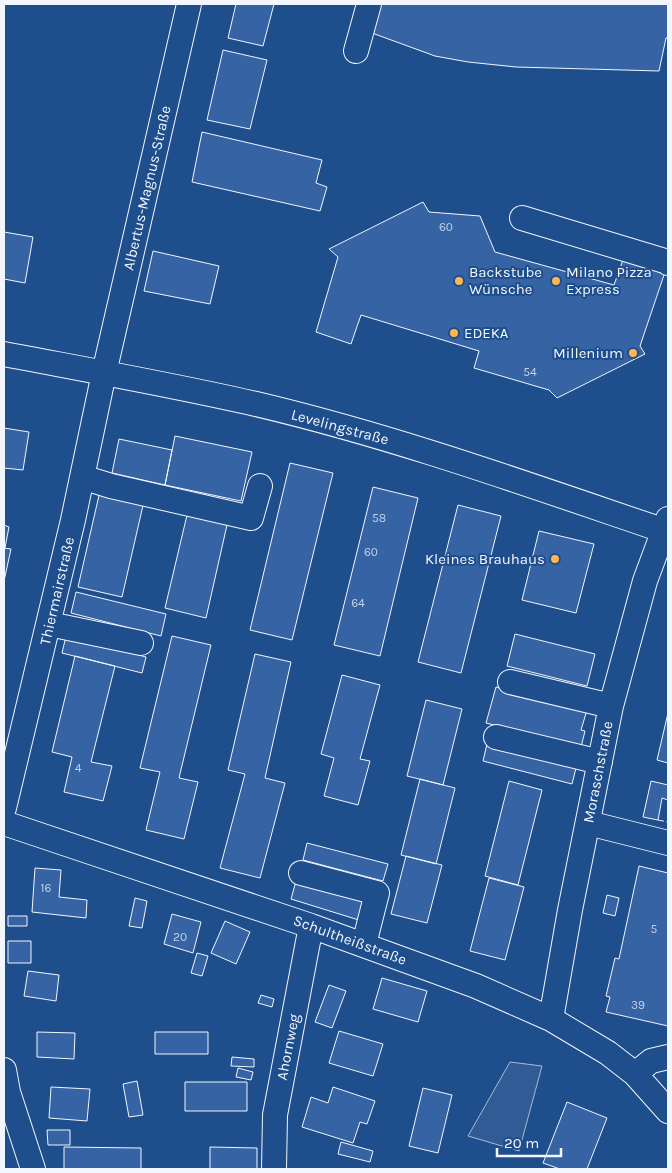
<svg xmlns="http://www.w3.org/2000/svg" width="672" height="1173" viewBox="0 0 672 1173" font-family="Karla,sans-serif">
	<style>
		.green { fill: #305b95; stroke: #a8bbd7 }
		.building { fill: #3563a3; stroke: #f2f6ff }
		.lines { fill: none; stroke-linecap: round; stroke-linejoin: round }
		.minor-casing { stroke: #f2f6ff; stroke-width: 26 }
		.minor { stroke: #1f4e8c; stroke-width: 24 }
		.fence { stroke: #f2f6ff; stroke-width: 1; stroke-dasharray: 6 2.5; stroke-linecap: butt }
		.poi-dot { fill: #ffb74d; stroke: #1f4e8c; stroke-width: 2 }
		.labels { text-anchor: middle; stroke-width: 4; stroke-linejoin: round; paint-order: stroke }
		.number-label { font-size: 12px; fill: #c3d1e8 }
		.street-label { font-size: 15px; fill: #f2f6ff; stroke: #1f4e8c }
		.poi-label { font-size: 15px; fill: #f2f6ff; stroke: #1f4e8c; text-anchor: start }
	</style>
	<rect width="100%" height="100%" fill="#1f4e8c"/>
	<path class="green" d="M 510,1062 L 542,1066 L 519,1151 L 468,1136 Z"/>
	<path class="building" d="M 236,4 L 274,4 L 263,46 L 228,38 Z
		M 379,4 L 668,4 L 668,38 L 666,38 L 659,71 L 516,67 L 468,62 L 435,56 L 372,33 Z
		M 223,50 L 267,60 L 250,129 L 207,120 Z
		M 202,132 L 322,160 L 316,183 L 327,187 L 320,211 L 192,182 Z
		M 423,202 L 429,212 L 480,216 L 495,252 L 614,285 L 624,257 L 665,272 L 640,346 L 645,354 L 557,398 L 549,390 L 474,368 L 479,351 L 361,315 L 351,344 L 316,332 L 338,257 L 329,249 Z
		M 4,232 L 33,237 L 25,283 L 4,279 Z
		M 153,251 L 219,266 L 210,304 L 144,291 Z
		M 4,428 L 29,432 L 23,470 L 4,468 Z
		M 175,436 L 252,452 L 241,501 L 165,485 Z
		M 119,439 L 172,450 L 165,485 L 112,473 Z
		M 290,463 L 333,473 L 292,640 L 250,630 Z
		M 373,487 L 418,498 L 380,656 L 334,645 Z
		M 100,491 L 144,501 L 122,597 L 78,587 Z
		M 458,505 L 501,516 L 461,673 L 418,662 Z
		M 187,515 L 227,525 L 206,618 L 165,608 Z
		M 4,525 L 9,527 L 5,548 L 4,548 Z
		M 539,531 L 594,544 L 576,613 L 522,600 Z
		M 4,548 L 11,549 L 4,581 Z
		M 76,592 L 166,614 L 161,636 L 71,613 Z
		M 515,634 L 595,654 L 587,686 L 507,666 Z
		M 66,636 L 146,657 L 142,673 L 62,653 Z
		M 172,636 L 211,645 L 179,778 L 198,782 L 184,839 L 146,830 L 160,772 L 140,768 Z
		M 255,654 L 291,662 L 265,778 L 285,783 L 260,878 L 220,868 L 245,774 L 228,770 Z
		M 75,656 L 115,666 L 91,762 L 112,766 L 103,801 L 64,792 L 72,757 L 52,752 Z
		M 342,675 L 380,685 L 360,759 L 370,761 L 358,805 L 324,796 L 334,758 L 321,754 Z
		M 496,687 L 587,710 L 581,730 L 585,731 L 581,747 L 486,723 Z
		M 426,700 L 462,709 L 443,785 L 407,776 Z
		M 668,713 L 668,763 L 657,760 Z
		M 487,744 L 576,768 L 572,784 L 483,761 Z
		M 420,779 L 455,788 L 436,864 L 401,855 Z
		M 509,781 L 542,790 L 518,885 L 485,876 Z
		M 651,781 L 668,785 L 668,800 L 662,798 L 658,820 L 643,817 Z
		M 307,843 L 388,864 L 383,881 L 303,860 Z
		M 406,856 L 442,865 L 427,923 L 391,914 Z
		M 639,866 L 668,873 L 668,1026 L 606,1012 L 610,997 L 606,996 L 615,958 L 619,959 Z
		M 35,868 L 61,870 L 59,897 L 87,900 L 86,918 L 32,912 Z
		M 489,878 L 524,887 L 505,960 L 470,951 Z
		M 296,881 L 367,903 L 362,921 L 291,899 Z
		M 607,895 L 619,898 L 615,916 L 603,913 Z
		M 135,898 L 147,901 L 142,928 L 129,926 Z
		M 172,914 L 201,922 L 193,953 L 164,944 Z
		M 8,916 L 27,916 L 27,926 L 8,926 Z
		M 225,921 L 250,932 L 236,964 L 211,953 Z
		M 8,941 L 31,941 L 31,963 L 8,963 Z
		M 197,953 L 208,956 L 202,976 L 191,973 Z
		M 28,971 L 59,975 L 56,1001 L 24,996 Z
		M 382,978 L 427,991 L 418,1022 L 373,1009 Z
		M 329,985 L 346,991 L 332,1028 L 315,1022 Z
		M 261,995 L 274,999 L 272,1007 L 258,1003 Z
		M 339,1031 L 383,1044 L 373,1076 L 329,1063 Z
		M 37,1032 L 75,1033 L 74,1059 L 37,1057 Z
		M 155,1032 L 208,1032 L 208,1054 L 155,1054 Z
		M 232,1057 L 254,1059 L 254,1067 L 231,1066 Z
		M 238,1068 L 253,1072 L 251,1080 L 236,1077 Z
		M 137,1081 L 143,1115 L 129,1117 L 123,1084 Z
		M 185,1082 L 247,1082 L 247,1111 L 185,1111 Z
		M 51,1087 L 90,1089 L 87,1121 L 49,1118 Z
		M 333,1087 L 375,1101 L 367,1124 L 360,1122 L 353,1143 L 302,1127 L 311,1097 L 328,1103 Z
		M 423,1088 L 452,1095 L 438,1153 L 409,1146 Z
		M 567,1102 L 607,1118 L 587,1169 L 560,1169 L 543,1163 Z
		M 47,1130 L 70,1130 L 70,1145 L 48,1145 Z
		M 341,1142 L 373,1151 L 370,1162 L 338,1154 Z
		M 64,1147 L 141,1148 L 141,1169 L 64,1169 Z
		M 210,1147 L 257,1148 L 257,1169 L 210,1169 Z"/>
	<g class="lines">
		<defs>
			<path id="minor" d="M 356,51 L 369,4
				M 522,218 L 668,262 L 668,263
				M 4,354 C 88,370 173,385 256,404 C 396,437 532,486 668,532
				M 82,477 L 111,486 L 251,518 L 260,486
				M 49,624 L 141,643
				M 510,682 L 611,706
				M 496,737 L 600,762
				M 4,808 L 73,520 L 104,373 L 189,4
				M 4,823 L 311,926 L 476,986 L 551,1019 L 608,1053 L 635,1074 L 668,1111
				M 588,823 L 668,843
				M 301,873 L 377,893 L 364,944
				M 551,1019 L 570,910 L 611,706 L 645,581 L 668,519
				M 4,1070 L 8,1092 L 33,1169
				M 635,1074 L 651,1061 L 668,1057
				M 274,1169 L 275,1115 L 311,926"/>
		</defs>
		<use href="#minor" class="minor-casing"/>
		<use href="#minor" class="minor"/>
		<path class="fence" d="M 658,820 L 668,822"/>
	</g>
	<g class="poi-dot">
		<circle cx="459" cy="281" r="5"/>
		<circle cx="556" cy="281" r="5"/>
		<circle cx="454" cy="333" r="5"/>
		<circle cx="633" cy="353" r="5"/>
		<circle cx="555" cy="559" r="5"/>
	</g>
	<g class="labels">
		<g class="number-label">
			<text x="446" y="231">60</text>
			<text x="530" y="376">54</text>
			<text x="379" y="522">58</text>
			<text x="371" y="556">60</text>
			<text x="358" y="607">64</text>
			<text x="78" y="772">4</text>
			<text x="46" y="892">16</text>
			<text x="654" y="933">5</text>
			<text x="180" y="941">20</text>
			<text x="638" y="1009">39</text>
		</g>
		<g class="street-label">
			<text transform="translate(147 188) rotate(-77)" y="5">Albertus-Magnus-Straße</text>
			<text transform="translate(340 427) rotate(15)" y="5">Levelingstraße</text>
			<text transform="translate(57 591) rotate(-77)" y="5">Thiermairstraße</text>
			<text transform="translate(598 772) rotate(-79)" y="5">Moraschstraße</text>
			<text transform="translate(350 940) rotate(20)" y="5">Schultheißstraße</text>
			<text transform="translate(288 1047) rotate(-79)" y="5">Ahornweg</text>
		</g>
		<g class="poi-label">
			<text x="469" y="277">Backstube<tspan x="469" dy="17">Wünsche</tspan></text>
			<text x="566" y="277">Milano Pizza<tspan x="566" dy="17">Express</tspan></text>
			<text x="464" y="338">EDEKA</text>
			<text x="623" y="358" text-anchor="end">Millenium</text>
			<text x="545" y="564" text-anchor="end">Kleines Brauhaus</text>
		</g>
	</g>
	<rect width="672" height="1173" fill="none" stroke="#f2f6ff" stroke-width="10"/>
	<path d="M497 1148v8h64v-8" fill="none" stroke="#f2f6ff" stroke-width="2.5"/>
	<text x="504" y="1148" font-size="15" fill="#f2f6ff" stroke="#1f4e8c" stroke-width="4" paint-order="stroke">20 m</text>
</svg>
